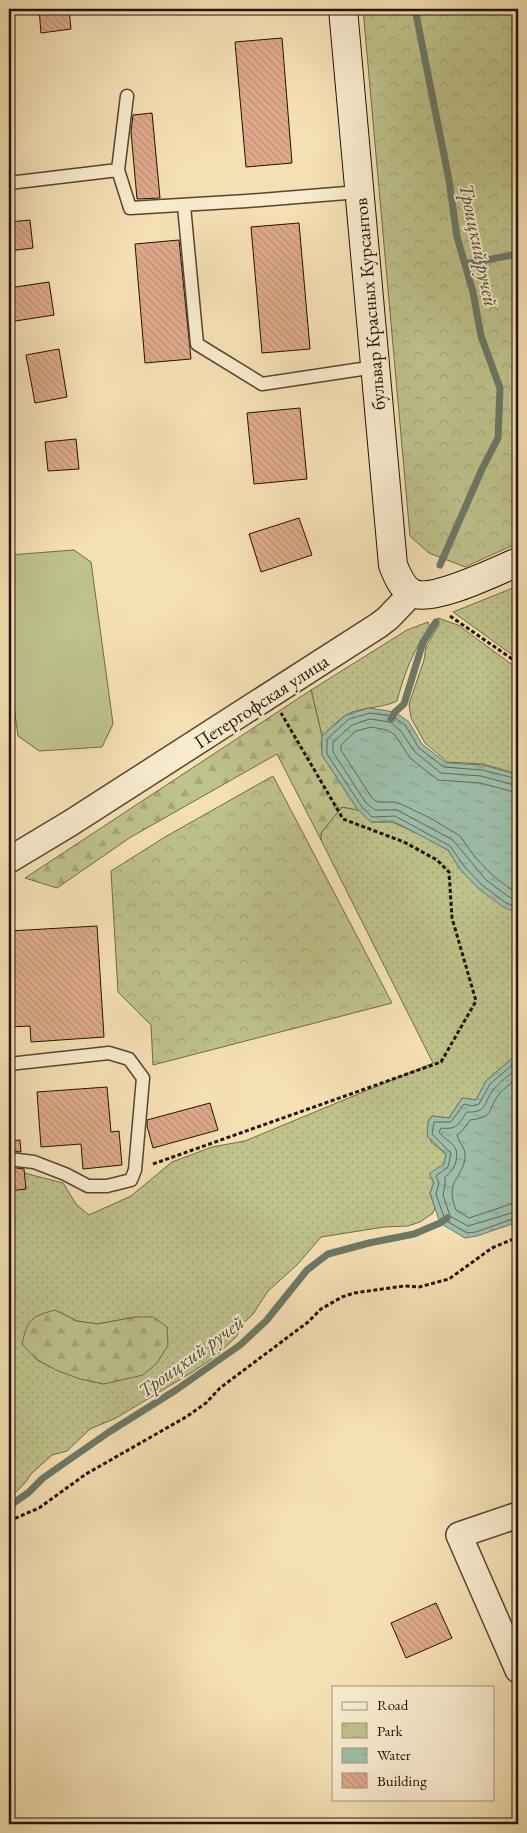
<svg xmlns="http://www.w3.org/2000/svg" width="527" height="1833" viewBox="0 0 527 1833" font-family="'EB Garamond',serif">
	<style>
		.grass { fill: url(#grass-dots); stroke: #706a46; fill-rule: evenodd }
		.forest { fill: url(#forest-firs); stroke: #706a46 }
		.park { fill: url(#park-crowns); stroke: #706a46 }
		.pitch { fill: #bec28b; stroke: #706a46 }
		.water { fill: url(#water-ripples); stroke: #6b7967 }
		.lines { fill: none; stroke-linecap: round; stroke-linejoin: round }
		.shore { stroke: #5f6856; stroke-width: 1 }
		.stream { stroke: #6b7967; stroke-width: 7 }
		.building { fill: url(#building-back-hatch); stroke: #211302 }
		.service-casing { stroke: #56462e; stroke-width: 15 }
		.minor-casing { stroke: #56462e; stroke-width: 28 }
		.secondary-casing { stroke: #211302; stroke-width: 30 }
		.path { stroke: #211302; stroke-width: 3; stroke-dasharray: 4 2.5; stroke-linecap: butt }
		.service { stroke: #f8ebce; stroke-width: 12 }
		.minor { stroke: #f8ebce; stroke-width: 25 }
		.secondary { stroke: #f8ebce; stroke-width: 28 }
		.labels { text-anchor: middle; stroke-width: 4; stroke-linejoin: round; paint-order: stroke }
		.street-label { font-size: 19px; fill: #211302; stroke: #f8ebce }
		.water-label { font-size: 20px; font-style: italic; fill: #4c4e3d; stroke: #f8ebce }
	</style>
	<defs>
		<pattern id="grass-dots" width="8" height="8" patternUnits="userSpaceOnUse" patternTransform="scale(1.25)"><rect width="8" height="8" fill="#bec28b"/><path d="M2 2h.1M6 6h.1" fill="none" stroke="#a3a676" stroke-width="1.8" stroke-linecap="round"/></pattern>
		<pattern id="forest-firs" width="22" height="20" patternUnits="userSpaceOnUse" patternTransform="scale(1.25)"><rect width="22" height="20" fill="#bec28b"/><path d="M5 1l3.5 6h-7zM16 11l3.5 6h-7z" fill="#a3a676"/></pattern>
		<pattern id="park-crowns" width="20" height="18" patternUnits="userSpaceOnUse" patternTransform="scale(1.25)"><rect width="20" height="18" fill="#bec28b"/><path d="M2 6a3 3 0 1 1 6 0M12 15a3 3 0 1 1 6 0" fill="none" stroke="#a3a676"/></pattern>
		<pattern id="water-ripples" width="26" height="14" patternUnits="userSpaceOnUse" patternTransform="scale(1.25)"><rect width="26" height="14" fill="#9dbdaa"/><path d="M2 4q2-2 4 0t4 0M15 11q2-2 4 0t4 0" fill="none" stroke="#87a291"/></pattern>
		<pattern id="building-back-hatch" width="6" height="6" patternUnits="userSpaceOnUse" patternTransform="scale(1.25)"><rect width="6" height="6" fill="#dfaa8c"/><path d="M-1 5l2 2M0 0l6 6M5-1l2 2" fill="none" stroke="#bf9177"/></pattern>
	</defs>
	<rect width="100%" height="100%" fill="#f5e0b4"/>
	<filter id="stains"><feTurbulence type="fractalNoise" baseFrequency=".004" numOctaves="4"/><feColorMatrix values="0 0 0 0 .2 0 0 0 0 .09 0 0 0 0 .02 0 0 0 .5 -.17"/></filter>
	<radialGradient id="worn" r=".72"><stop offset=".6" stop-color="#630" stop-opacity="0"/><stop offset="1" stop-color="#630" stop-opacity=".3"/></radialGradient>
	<path class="grass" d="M 518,586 L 518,659 L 453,612 Z
		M 438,618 L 458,625 L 518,669 L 518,774 L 483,764 L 447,762 L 425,743 L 411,718 L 409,704 L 424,660 L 426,646 L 439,625 Z
		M 428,622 L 430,627 C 414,648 404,674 397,701 C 381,709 362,706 346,715 C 338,720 329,730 322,736 L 311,690 L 407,630 Z
		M 342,807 L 358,810 L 372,822 L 392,822 L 423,836 L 448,850 L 460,869 L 518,913 L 518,1053 L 486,1081 L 476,1100 L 462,1098 L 449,1118 L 432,1116 L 428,1121 L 431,1142 L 446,1154 L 444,1164 L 430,1177 L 434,1182 L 430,1193 L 435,1208 L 433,1213 L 420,1222 L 408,1226 L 384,1227 L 321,1237 L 297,1265 L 268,1291 L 253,1314 L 243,1324 L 236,1337 L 216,1356 L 191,1373 L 116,1418 L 90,1429 L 67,1451 L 52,1455 L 31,1474 L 25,1483 L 16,1492 L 9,1494 L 9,1169 L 63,1183 L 76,1204 L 89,1215 L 131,1196 L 172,1162 L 212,1147 L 245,1141 L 433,1063 L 321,840 L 321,833 ZM 55,1310 L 77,1321 L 98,1324 L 135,1317 L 104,1384 C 79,1379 58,1371 36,1359 Z"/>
	<path class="forest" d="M 311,690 L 322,736 L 322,755 L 358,810 L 342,807 L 321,833 L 321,840 L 277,754 L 131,837 L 57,888 L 25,878 Z
		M 55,1310 L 77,1321 L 98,1324 L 135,1317 L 153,1317 L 167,1327 L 168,1345 L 157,1363 L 143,1375 L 104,1384 L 80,1379 L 56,1370 L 36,1359 L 22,1344 C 28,1318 31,1317 55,1310 Z"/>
	<path class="park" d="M 363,9 L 518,9 L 518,543 L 465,567 L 429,553 L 410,536 Z
		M 273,776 L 392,1003 L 153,1065 L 151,1025 L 118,992 L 111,871 L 165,837 Z"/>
	<path class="pitch" d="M 74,550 L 91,562 L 113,724 L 102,747 L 39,751 L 18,736 L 9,670 L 9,555 Z"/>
	<path class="water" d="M 369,708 L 395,712 L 409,722 L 422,744 L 446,763 L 483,765 L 518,775 L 518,913 L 503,907 L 478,888 L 460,869 L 448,850 L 393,821 L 371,822 L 358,810 L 322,755 L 322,736 L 346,715 Z
		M 518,1053 L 518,1222 L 477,1236 L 465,1238 L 440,1223 L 430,1193 L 434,1182 L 430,1176 L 430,1173 L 444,1164 L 446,1154 L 427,1136 L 428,1122 L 432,1116 L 449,1118 L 462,1098 L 476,1100 L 486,1081 Z"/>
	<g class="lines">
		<path class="shore" d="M 518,779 L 482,770 L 444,767 L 419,748 L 405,725 L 392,716 L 370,713 L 349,719 L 327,739 L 327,754 L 362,807 L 372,817 L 395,816 L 450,846 L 464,866 L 482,885 L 506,903 L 518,907
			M 518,786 L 481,776 L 441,773 L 415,752 L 400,730 L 390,722 L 370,719 L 352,725 L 333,742 L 333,752 L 366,803 L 375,810 L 397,810 L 453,840 L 486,880 L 509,897 L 518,900
			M 518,793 L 480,783 L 438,780 L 410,758 L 395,735 L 387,730 L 371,727 L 356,731 L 341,745 L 341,750 L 372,798 L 377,802 L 394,802 L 401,804 L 432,819 L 460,836 L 475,857 L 491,874 L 512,890 L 518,892
			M 518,1060 L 490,1084 L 479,1104 L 472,1106 L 464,1104 L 451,1122 L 434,1122 L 432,1134 L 451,1153 L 448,1167 L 436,1176 L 439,1183 L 436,1194 L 445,1220 L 467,1233 L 476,1232 L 518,1217
			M 518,1068 C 510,1074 501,1081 494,1089 C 483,1101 489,1113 467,1112 C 458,1124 458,1130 441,1128 L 439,1132 C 447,1143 460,1143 456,1161 C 454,1169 451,1172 445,1177 L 445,1185 L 443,1195 L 450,1216 L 468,1226 L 518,1211
			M 518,1078 C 512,1083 504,1088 499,1094 C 487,1110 495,1117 470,1120 L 463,1130 L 457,1135 C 458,1141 464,1146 465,1153 C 466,1179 443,1178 456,1210 L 469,1218 L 511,1204 L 518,1203"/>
		<path class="stream" d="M 415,9 L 449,180 L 457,237 L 473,292 L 481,336 L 500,388 L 498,438 L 482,469 L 440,565
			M 465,264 L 518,254
			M 391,719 L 395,712 L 404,704 L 423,642 L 436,622
			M 9,1506 L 28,1493 L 43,1478 L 109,1432 L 176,1390 L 240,1345 L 266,1321 L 307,1270 L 328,1254 L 369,1243 L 414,1234 L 440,1223 L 447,1218"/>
	</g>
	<path class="building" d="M 39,9 L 69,9 L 71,29 L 41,33 Z
		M 282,38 L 292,163 L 246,167 L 235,42 Z
		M 152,113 L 160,198 L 137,199 L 131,132 L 133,115 Z
		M 30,220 L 33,248 L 9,251 L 9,222 Z
		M 299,223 L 310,349 L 262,353 L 251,227 Z
		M 179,240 L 191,359 L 145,363 L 135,244 Z
		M 49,282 L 54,315 L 9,322 L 9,288 Z
		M 59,349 L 67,397 L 35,403 L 26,355 Z
		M 300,408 L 307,479 L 254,484 L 247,413 Z
		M 76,439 L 79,469 L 48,471 L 45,442 Z
		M 299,518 L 312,555 L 261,572 L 249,534 Z
		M 97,926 L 104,1037 L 31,1042 L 30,1026 L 9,1027 L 9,931 Z
		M 107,1087 L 111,1132 L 119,1131 L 122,1165 L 83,1169 L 81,1144 L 41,1147 L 37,1092 Z
		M 210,1103 L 218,1130 L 153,1148 L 147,1126 L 147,1120 Z
		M 20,1140 L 21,1152 L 9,1151 L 9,1141 Z
		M 9,1167 L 24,1169 L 26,1189 L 9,1191 Z
		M 436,1603 L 452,1638 L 406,1658 L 391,1623 Z"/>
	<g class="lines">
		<defs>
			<path id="service" d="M 127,96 L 118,170 L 130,208 L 247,201 L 359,192
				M 9,183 L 118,170
				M 184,206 L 197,344 L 262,384 L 375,367
				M 9,1064 L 109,1053 L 129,1059 L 143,1078 L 135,1170 L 131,1180 L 107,1186 L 88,1186 L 65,1174 L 34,1162 L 9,1159"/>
			<path id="minor" d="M 9,860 L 69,824 L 379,625 L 388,618 L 412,593
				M 518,1515 L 459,1535 L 518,1670"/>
			<path id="secondary" d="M 343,9 L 393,565 C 397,575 402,588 412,593 C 432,603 497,571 518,562"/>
		</defs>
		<use href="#service" class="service-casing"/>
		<use href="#minor" class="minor-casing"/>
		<use href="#secondary" class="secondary-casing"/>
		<path class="path" d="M 450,616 L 518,663
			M 9,902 L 11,916
			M 153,1164 L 441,1062 L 476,1001 L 452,918 L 449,872 L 437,860 L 404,842 L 343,819 L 281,713
			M 9,1521 L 39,1508 L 86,1474 L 186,1417 L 206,1403 L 220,1388 L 308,1322 L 321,1309 L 342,1297 L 354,1293 L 404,1286 L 419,1287 L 449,1279 L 492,1248 L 518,1237"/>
		<use href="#service" class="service"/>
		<use href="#minor" class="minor"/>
		<use href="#secondary" class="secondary"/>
	</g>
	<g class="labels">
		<g class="street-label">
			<text transform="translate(369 304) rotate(-95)" y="7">бульвар Красных Курсантов</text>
			<text transform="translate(261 701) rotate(-33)" y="7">Петергофская улица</text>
		</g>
		<g class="water-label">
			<text transform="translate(479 245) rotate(78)" y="7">Троицкий ручей</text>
			<text transform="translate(191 1356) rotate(-36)" y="7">Троицкий ручей</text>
		</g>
	</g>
	<rect width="527" height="1833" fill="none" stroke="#f5e0b4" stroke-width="30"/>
	<rect x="10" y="10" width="507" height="1813" fill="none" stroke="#211302" stroke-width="2.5"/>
	<rect x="15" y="15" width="497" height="1803" fill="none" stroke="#211302"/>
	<rect x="332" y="1686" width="162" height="115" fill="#f8ebce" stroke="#a2957c"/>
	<rect x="342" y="1702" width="25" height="8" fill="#f8ebce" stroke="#a2957c"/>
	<text x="377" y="1710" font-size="15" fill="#211302">Road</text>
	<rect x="342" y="1723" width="25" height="15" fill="url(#park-crowns)" stroke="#a2957c"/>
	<text x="377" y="1736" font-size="15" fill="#211302">Park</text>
	<rect x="342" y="1748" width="25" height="15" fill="url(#water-ripples)" stroke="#a2957c"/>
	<text x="377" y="1760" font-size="15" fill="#211302">Water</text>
	<rect x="342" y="1773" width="25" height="15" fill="url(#building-back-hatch)" stroke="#a2957c"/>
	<text x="377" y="1786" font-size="15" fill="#211302">Building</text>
	<rect width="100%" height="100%" filter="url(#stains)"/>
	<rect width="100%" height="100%" fill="url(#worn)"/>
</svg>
